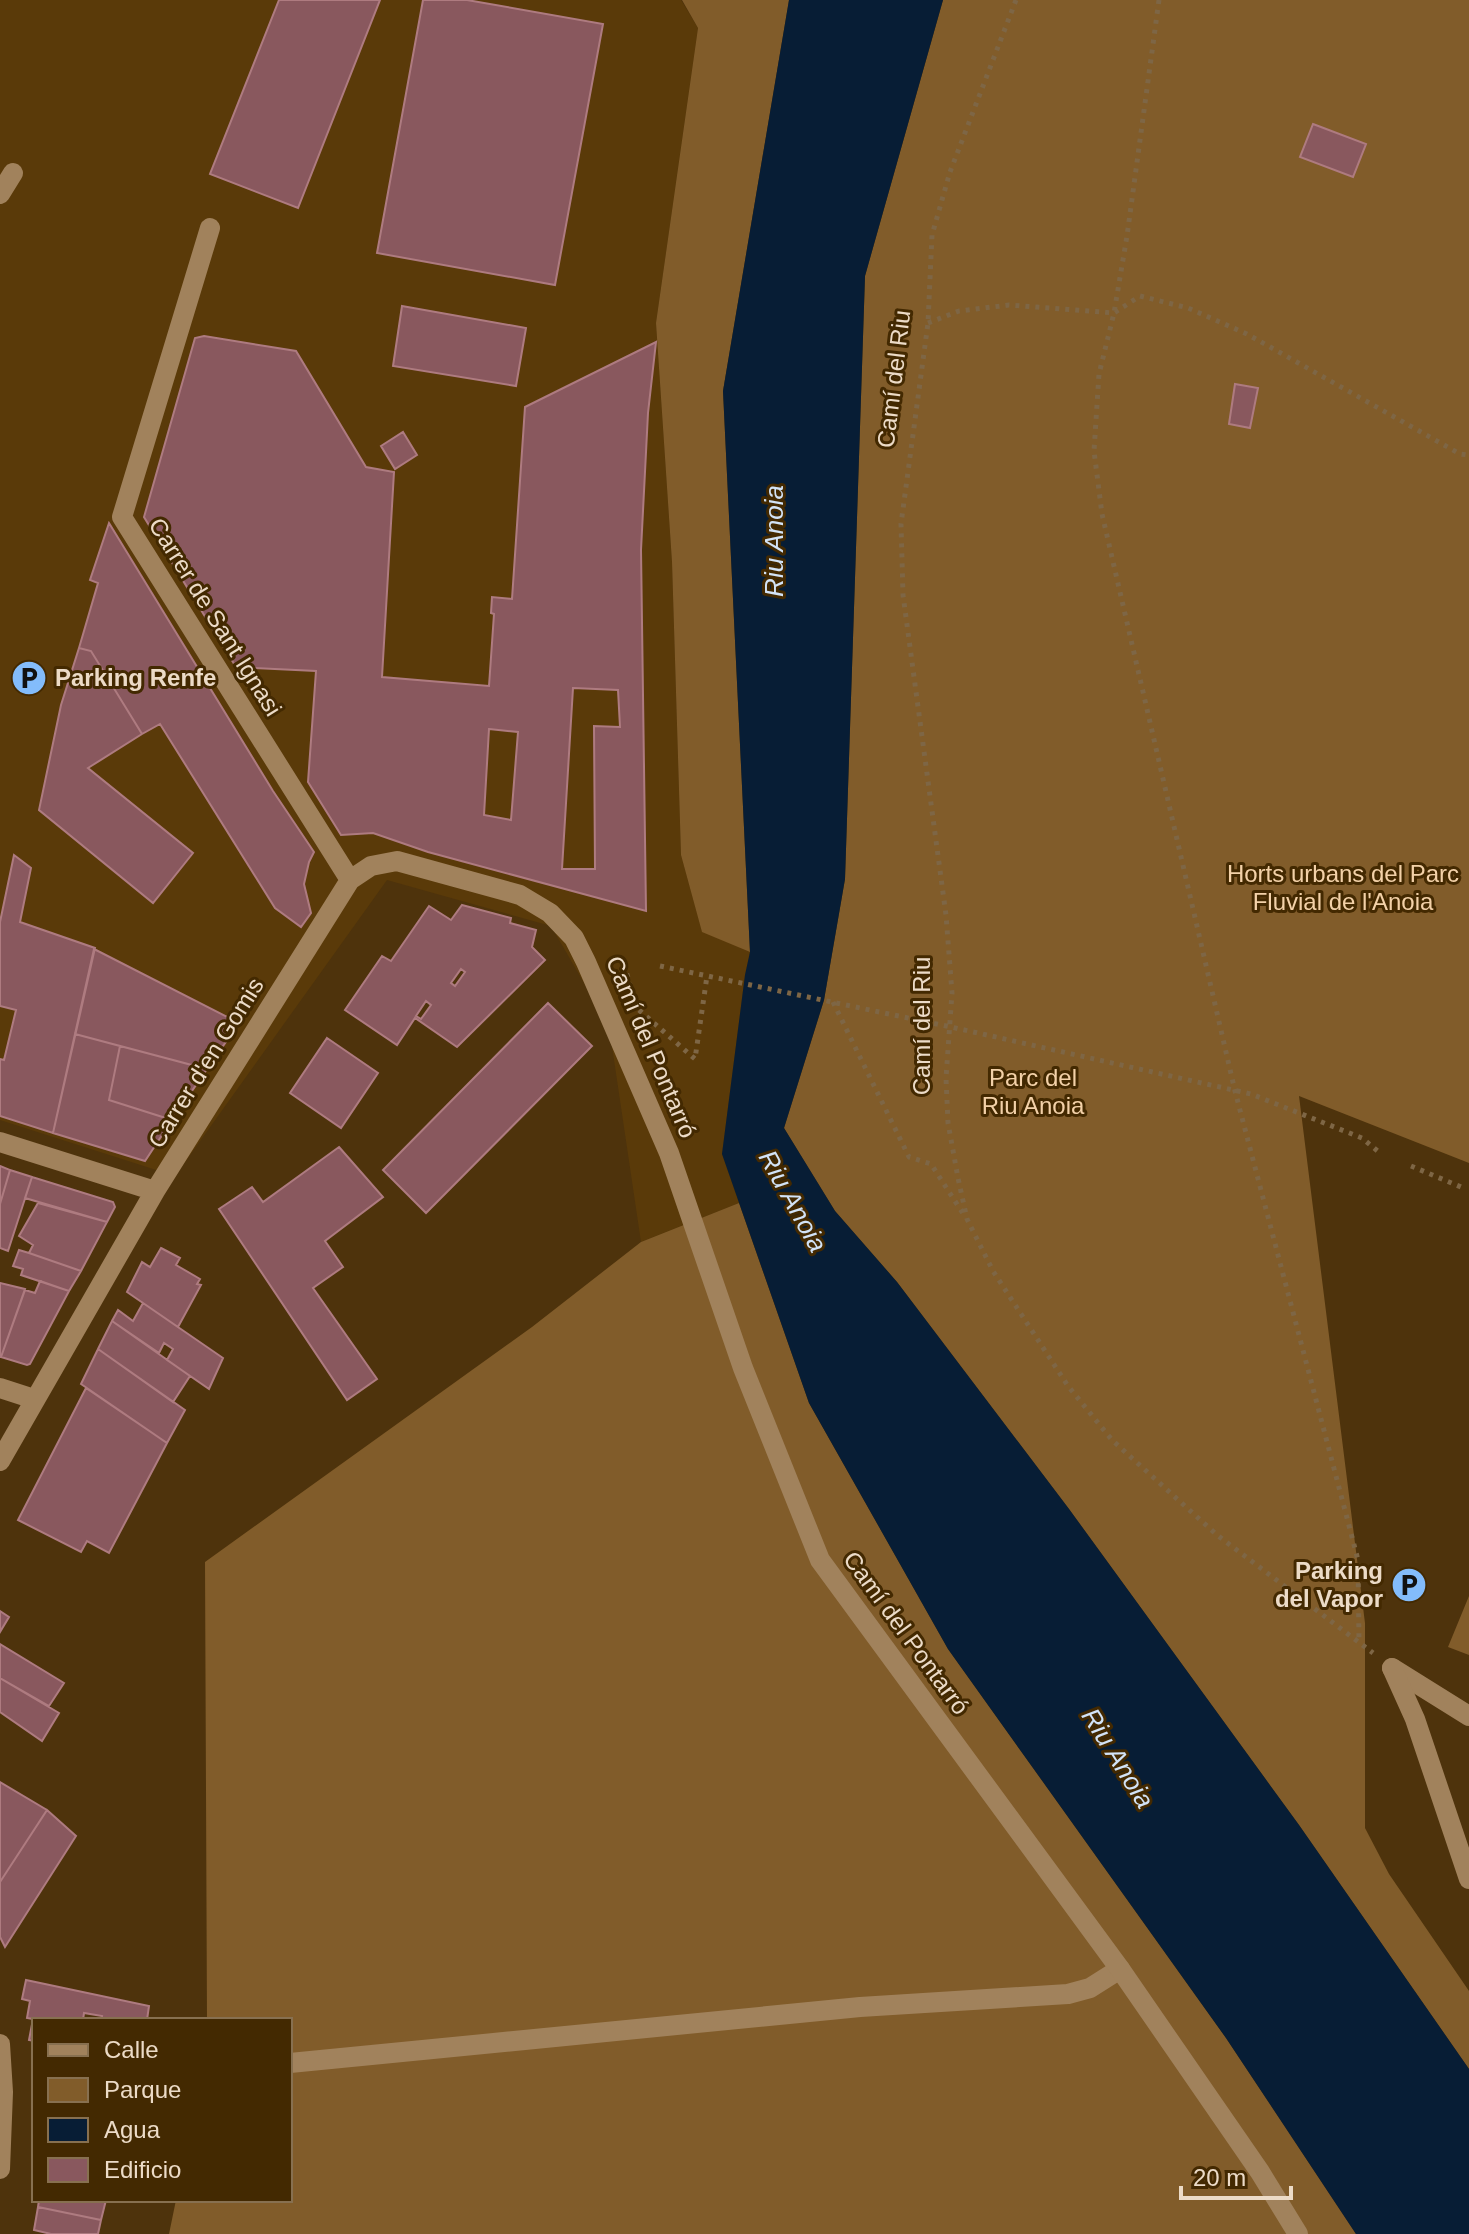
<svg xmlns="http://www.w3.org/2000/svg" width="1469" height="2234" viewBox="0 0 1469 2234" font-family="Arial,sans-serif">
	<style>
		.built { fill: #5a3a09 }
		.green { fill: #815c2a }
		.water { fill: #071d35 }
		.building { fill: #89585e; stroke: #ae7b80; stroke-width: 2; fill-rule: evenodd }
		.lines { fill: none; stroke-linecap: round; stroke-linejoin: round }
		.path { stroke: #7e6645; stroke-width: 5; stroke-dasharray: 4 6; stroke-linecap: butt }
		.lane { stroke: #a1825c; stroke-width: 20 }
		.street { stroke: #a1825c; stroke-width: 20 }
		.labels { text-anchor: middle; stroke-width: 6; stroke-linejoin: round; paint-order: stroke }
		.street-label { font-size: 24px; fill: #ecdbc7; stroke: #432901 }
		.poi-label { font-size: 24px; font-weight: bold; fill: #ecdbc7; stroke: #432901; text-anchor: start }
		.park-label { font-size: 24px; fill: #f3d1a8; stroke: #432901 }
		.water-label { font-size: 26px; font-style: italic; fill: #d2e3f7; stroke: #432901 }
	</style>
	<rect width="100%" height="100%" fill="#4e330c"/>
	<path class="built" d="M 0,0 L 681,0 L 698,28 L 656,323 L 672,562 L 681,855 L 702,931 L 750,952 L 745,975 L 722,1154 L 739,1203 L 641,1242 L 609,1026 L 551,926 L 387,880 L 175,1176 L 0,1120 Z"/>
	<path class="green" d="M 682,0 L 789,0 L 723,391 L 750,952 L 702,932 L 681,855 L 672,562 L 656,323 L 698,28 Z
		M 943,0 L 1469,0 L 1469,1163 L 1299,1096 L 1365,1623 L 1365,1828 L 1389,1874 L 1469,1991 L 1469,2069 L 1299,1825 L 1069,1509 L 897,1282 L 835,1211 L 784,1128 L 824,1000 L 845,879 L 865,276 Z
		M 739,1203 L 809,1403 L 948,1649 L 1226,2038 L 1356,2234 L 169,2234 L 176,2200 L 290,2200 L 290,2020 L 207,2020 L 205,1562 L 532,1327 L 641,1242 Z
		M 1469,1596 L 1469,1655 L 1448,1647 Z"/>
	<path class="water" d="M 789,0 L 943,0 L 865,276 L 845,879 L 824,1000 L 784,1128 L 835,1211 L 897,1282 L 1069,1509 L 1299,1825 L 1469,2069 L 1469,2234 L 1356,2234 L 1226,2038 L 948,1649 L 809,1403 L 722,1154 L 745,975 L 750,952 L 723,391 Z"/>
	<path class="building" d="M 279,0 L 380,0 L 298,208 L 210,174 Z
		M 423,0 L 467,0 L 603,24 L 555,285 L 377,253 Z
		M 1313,124 L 1366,144 L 1353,177 L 1300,157 Z
		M 402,306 L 526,328 L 516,386 L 393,366 Z
		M 204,336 L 296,351 L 366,467 L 394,472 L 382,677 L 489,686 L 494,614 L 491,613 L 492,597 L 512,599 L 525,407 L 656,342 L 648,413 L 641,550 L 646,911 L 428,852 L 373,833 L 341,835 L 308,782 L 316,671 L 236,667 L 144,517 L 195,338 ZM 573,688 L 618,690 L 620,727 L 594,726 L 595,869 L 562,869 ZM 489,729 L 518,732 L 511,820 L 484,815 Z
		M 1235,384 L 1258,388 L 1250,428 L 1229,424 Z
		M 403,432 L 417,455 L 395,469 L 381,446 Z
		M 109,523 L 273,791 L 314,852 L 309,862 L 304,884 L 311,913 L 301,927 L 275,908 L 160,724 L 142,734 L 91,651 L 79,648 L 98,583 L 90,580 Z
		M 79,648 L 91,651 L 142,734 L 88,768 L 193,853 L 153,903 L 39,810 L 61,705 Z
		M 14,855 L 31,868 L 20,922 L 95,948 L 53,1133 L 0,1116 L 0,1059 L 4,1060 L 16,1010 L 0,1006 L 0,922 Z
		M 462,905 L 511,918 L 510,923 L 536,930 L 532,947 L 545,960 L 457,1047 L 415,1018 L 397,1045 L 345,1010 L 382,956 L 391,961 L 429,906 L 451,920 ZM 461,969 L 465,972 L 455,986 L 451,983 ZM 426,1001 L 431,1005 L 421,1019 L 416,1016 Z
		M 94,949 L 239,1023 L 207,1069 L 75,1034 Z
		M 548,1003 L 592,1046 L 426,1213 L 383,1170 Z
		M 75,1034 L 120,1046 L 109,1100 L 172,1120 L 145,1161 L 53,1133 Z
		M 327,1038 L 378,1073 L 341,1128 L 290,1093 Z
		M 120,1046 L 207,1069 L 172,1120 L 109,1100 Z
		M 339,1147 L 383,1197 L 325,1241 L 343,1267 L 313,1288 L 377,1379 L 347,1400 L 219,1209 L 252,1187 L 263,1202 Z
		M 0,1166 L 10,1170 L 0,1204 Z
		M 10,1170 L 32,1177 L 8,1251 L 0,1248 L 0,1204 Z
		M 32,1177 L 113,1202 L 115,1207 L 107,1222 L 25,1198 Z
		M 38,1203 L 107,1222 L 81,1271 L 29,1253 L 33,1245 L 19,1236 Z
		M 161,1248 L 180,1258 L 176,1265 L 200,1279 L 197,1284 L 201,1285 L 178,1327 L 127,1292 L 142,1262 L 150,1267 Z
		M 19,1250 L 29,1253 L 81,1271 L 69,1291 L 21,1275 L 23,1269 L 13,1266 Z
		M 40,1281 L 69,1291 L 30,1364 L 27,1365 L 1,1357 L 25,1290 L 35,1293 Z
		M 0,1283 L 25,1289 L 1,1357 L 0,1357 Z
		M 143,1303 L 223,1358 L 209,1389 L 167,1360 L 173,1349 L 164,1343 L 159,1353 L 112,1321 L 118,1310 L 133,1321 Z
		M 112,1321 L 190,1376 L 173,1402 L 98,1349 Z
		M 98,1349 L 185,1410 L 167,1443 L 81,1384 Z
		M 86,1388 L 167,1443 L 109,1553 L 87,1541 L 81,1552 L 18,1520 Z
		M 0,1611 L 9,1617 L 0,1632 Z
		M 0,1644 L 64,1683 L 49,1706 L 0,1678 Z
		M 0,1678 L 59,1713 L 42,1741 L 0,1712 Z
		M 0,1782 L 47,1810 L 0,1882 Z
		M 47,1810 L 76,1836 L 5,1947 L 0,1937 L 0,1882 Z
		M 26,1980 L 149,2006 L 147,2020 L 101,2020 L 102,2016 L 84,2013 L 83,2020 L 34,2020 L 34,2041 L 29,2040 L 33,2019 L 27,2018 L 30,2001 L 22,1999 Z
		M 39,2200 L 106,2200 L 101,2220 L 38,2207 Z
		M 38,2207 L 101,2220 L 98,2234 L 51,2234 L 34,2230 Z"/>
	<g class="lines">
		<path class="path" d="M 1016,0 L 950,172 L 932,235 L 928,323 L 901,524 L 903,595 L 946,915 L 952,993 L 946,1078 L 948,1123 L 958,1178 L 967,1219 L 993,1271 L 1068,1386 L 1112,1440 L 1217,1535 L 1373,1653
			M 1159,0 L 1127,236 L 1114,313 L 1099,374 L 1094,451 L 1102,514 L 1235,1091 L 1358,1560 L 1359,1641
			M 928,323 L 959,311 L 1009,305 L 1114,313 L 1140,296 L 1188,308 L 1247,334 L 1460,454 L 1469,455
			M 624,964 L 630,985
			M 660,966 L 951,1027 L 1251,1094 L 1362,1138 L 1380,1153
			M 833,1002 L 909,1157 L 931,1164 L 964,1215
			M 639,1010 L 695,1059 L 707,976
			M 1411,1166 L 1461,1187"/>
		<path class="lane" d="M 0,194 L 13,173
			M 1392,1668 L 1469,1716
			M 290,2063 L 860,2007 L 1068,1994 L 1090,1988 L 1120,1969"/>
		<path class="street" d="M 210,228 L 122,517 L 350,880
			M 0,1142 L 155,1191
			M 0,1388 L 34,1399
			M 0,1461 L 155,1191 L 350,880 L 371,866 L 397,861 L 520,895 L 550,913 L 574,938 L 586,962 L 669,1153 L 743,1368 L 820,1560 L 1120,1969 L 1260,2172 L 1298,2234
			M 1392,1668 L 1415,1719 L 1469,1879
			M 0,2044 L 3,2092 L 0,2169"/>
	</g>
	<defs>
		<symbol id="parking-disc" viewBox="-11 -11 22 22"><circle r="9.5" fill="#83bcfb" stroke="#432901"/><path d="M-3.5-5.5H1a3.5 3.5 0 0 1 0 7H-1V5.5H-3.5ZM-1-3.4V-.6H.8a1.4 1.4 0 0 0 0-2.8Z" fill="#111"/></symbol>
	</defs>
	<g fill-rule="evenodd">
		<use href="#parking-disc" x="9" y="658" width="40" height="40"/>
		<use href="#parking-disc" x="1389" y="1565" width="40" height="40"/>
	</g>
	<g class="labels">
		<g class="street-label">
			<text transform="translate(894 379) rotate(-83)" y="8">Camí del Riu</text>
			<text transform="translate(215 617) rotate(58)" y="8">Carrer de Sant Ignasi</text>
			<text transform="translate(922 1026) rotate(-90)" y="8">Camí del Riu</text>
			<text transform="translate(651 1047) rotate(67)" y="8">Camí del Pontarró</text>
			<text transform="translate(206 1063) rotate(-58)" y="8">Carrer d'en Gomis</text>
			<text transform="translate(906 1633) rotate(54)" y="8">Camí del Pontarró</text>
		</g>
		<g class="poi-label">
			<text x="55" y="686">Parking Renfe</text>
			<text x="1383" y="1579" text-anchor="end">Parking<tspan x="1383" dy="28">del Vapor</tspan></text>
		</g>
		<g class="park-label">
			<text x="1343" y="882">Horts urbans del Parc<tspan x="1343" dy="28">Fluvial de l'Anoia</tspan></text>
			<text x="1033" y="1086">Parc del<tspan x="1033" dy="28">Riu Anoia</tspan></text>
		</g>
		<g class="water-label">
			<text transform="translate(774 541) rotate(-90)" y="9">Riu Anoia</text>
			<text transform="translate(793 1201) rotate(61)" y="9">Riu Anoia</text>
			<text transform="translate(1118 1758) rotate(58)" y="9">Riu Anoia</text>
		</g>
	</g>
	<rect x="32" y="2018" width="260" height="184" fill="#432901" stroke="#877050" stroke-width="2"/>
	<rect x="48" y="2044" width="40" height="12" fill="#a1825c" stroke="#877050" stroke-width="2"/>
	<text x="104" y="2058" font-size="24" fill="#ecdbc7">Calle</text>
	<rect x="48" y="2078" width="40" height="24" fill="#815c2a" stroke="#877050" stroke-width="2"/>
	<text x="104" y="2098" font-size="24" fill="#ecdbc7">Parque</text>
	<rect x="48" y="2118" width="40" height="24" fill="#071d35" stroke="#877050" stroke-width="2"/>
	<text x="104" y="2138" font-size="24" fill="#ecdbc7">Agua</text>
	<rect x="48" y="2158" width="40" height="24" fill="#89585e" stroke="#877050" stroke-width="2"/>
	<text x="104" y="2178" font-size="24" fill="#ecdbc7">Edificio</text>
	<path d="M1181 2186v12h110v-12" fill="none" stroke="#ecdbc7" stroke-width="4"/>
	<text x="1193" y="2186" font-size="24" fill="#ecdbc7" stroke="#432901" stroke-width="6" paint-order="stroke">20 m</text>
</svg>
